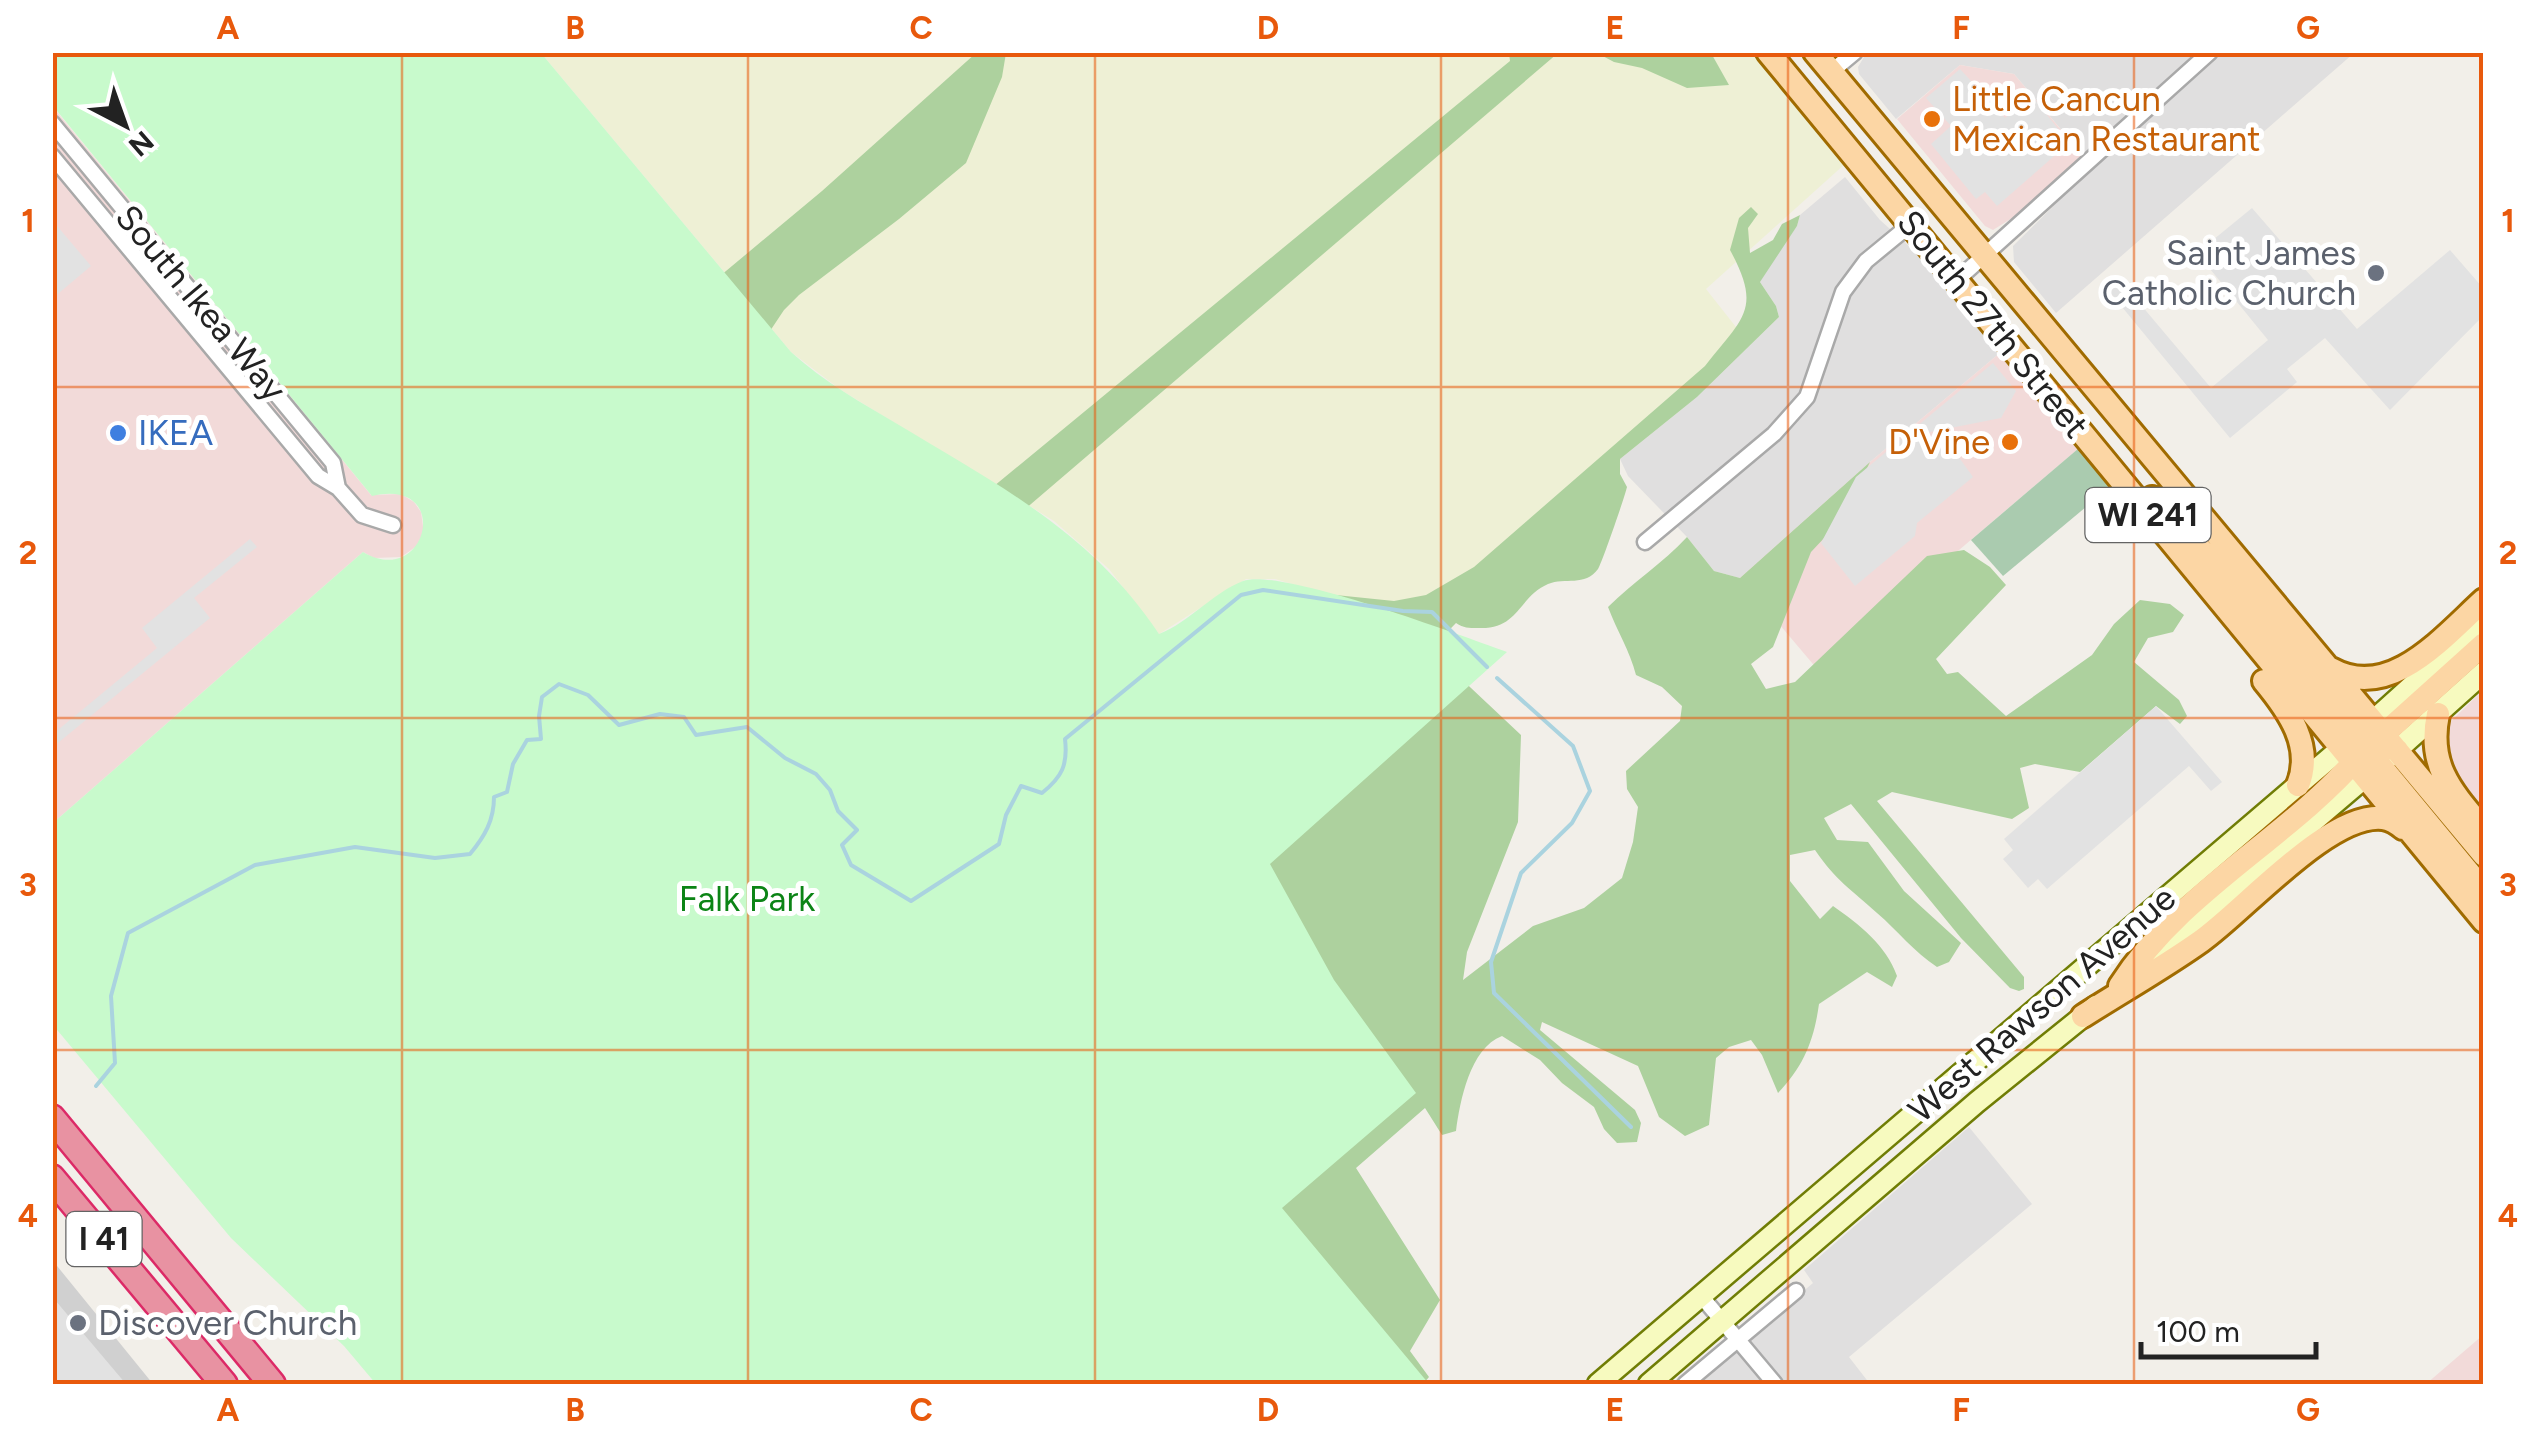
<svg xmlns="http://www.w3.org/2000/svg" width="2536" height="1437" viewBox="0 0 2536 1437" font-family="Figtree,sans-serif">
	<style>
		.residential { fill: #e0dfdf }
		.commercial { fill: #f2dad9 }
		.religious { fill: #d0d0d0 }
		.farmland { fill: #eef0d5 }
		.forest { fill: #add19e }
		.cemetery { fill: #aacbaf }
		.park { fill: #c8facc }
		.parking { fill: #e2e2e2 }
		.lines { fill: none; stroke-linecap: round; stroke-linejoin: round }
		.stream { stroke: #aad3df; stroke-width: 4 }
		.street-casing { stroke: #a9a9a9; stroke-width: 19 }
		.secondary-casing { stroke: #707d05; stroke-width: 25 }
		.primary-casing { stroke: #a06b00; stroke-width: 28 }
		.highway-casing { stroke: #dc2a67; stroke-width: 30 }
		.street { stroke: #fff; stroke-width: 14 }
		.secondary { stroke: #f7fabf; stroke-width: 20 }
		.primary { stroke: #fcd6a4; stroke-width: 22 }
		.highway { stroke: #e892a2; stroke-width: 25 }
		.grid { fill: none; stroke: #e8590c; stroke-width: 2.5; stroke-opacity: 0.55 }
		.food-dot { fill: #e8710a; stroke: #fff; stroke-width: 4 }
		.worship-dot { fill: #6b7280; stroke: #fff; stroke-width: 4 }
		.shop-dot { fill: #3f7fe0; stroke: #fff; stroke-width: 4 }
		.labels { text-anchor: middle; stroke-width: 10; stroke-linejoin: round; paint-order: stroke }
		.shield { fill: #fff; stroke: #646464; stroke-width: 2.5 }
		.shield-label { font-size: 32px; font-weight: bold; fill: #222 }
		.food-label { font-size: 35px; fill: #c56008; stroke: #fff; text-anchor: start }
		.worship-label { font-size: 35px; fill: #5b616d; stroke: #fff; text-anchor: end }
		.street-label { font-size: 35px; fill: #222; stroke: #fff }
		.shop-label { font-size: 35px; fill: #366cbe; stroke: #fff; text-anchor: start }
		.park-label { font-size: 35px; fill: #0c8416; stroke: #fff }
		.neatline { fill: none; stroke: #e8590c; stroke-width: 4 }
		.grid-label { font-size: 32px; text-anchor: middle; font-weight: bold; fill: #e8590c }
	</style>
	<rect width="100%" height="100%" fill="#f2efe9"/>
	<path class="residential" d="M 1867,52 L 2354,53 L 2056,313 L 2014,262 L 2013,246 L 2093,167 L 2014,74 L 1960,65 L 1896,119 L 1859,74 L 1858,67 Z
		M 1845,177 L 1880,220 L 1928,263 L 2001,352 L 1870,462 L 1740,578 L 1714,571 L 1687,537 L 1628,476 L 1620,459 L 1697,397 L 1779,317 L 1776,306 L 1760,282 L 1762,275 L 1797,226 L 1800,215 Z
		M 1969,1127 L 2032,1204 L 1849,1357 L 1870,1384 L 1693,1384 L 1813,1283 L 1804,1270 Z"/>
	<path class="commercial" d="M 1960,65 L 2014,74 L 2084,157 L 2023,211 L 1993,230 L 1985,226 L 1897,119 Z
		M 52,106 L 371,495 L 401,494 L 414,502 L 421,512 L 424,534 L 417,546 L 401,557 L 374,558 L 363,552 L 53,823 Z
		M 2001,352 L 2079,448 L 1818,670 L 1740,578 L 1870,462 Z
		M 2483,690 L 2483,823 L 2464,799 L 2439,733 Z
		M 2483,1335 L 2483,1384 L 2426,1384 Z"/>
	<path class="religious" d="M 53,1261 L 153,1384 L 53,1384 Z"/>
	<path class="farmland" d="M 541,53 L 1755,53 L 1846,163 L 1706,289 L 1747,341 L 1416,620 L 1275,579 L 1246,579 L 1159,634 L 1109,569 L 1054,521 L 841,390 L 791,352 Z"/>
	<path class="forest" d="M 976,53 L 1006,53 L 1002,77 L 966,163 L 899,219 L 799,295 L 784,310 L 760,346 L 846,608 L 1510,61 L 1509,53 L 1558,53 L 1017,516 L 1038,709 L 1247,586 L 1394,601 L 1426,595 L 1474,567 L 1705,366 C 1744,317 1762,309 1730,250 L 1739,218 L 1751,207 L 1758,214 L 1748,228 L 1750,253 L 1773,240 L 1782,224 L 1800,215 L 1797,226 L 1760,282 L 1776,306 L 1779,317 L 1697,397 L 1620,459 L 1620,474 L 1627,487 C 1625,496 1602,563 1598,569 C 1585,587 1565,577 1548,584 C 1518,597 1519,630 1478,628 C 1468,628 1464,628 1456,623 L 1424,656 L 1454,672 L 1521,735 L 1518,822 L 1467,952 L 1463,980 L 1533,926 L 1584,908 L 1622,878 L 1633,842 L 1638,807 L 1627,789 L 1626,771 L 1680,721 L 1682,706 L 1662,687 L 1636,675 C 1630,651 1617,631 1608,607 C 1633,582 1663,563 1687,537 L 1714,571 L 1740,578 L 1870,462 L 1843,518 L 1811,552 L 1773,647 L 1751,664 L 1766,689 L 1795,682 L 1927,556 L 1964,550 L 1990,567 L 2006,585 L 1936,659 L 1947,674 L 1958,672 L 2006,716 L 2092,655 L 2114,624 L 2140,600 L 2170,604 L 2184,615 L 2173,632 L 2148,638 L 2134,662 L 2179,700 L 2187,716 L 2180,724 L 2156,706 L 2080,772 L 2035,764 L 2020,768 L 2029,808 L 2012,819 L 1892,792 L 1877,801 L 2024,977 L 2024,989 L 2019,991 L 2010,988 L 1961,938 L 1851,804 L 1824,818 L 1837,840 L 1868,842 L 1904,891 L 1961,943 L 1949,962 L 1937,967 C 1914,952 1898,931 1877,913 C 1851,889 1836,881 1815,850 L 1790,855 L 1790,881 L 1820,919 L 1833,906 C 1859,924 1886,945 1897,976 L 1892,987 L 1867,972 L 1819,1004 C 1814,1040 1804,1066 1778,1093 L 1762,1055 L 1751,1040 L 1729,1047 L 1716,1058 L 1709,1125 L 1685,1136 L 1659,1117 L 1638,1066 L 1542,1022 L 1540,1030 L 1635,1110 L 1641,1123 L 1637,1142 L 1617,1143 L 1604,1129 L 1594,1107 L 1562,1083 L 1540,1060 L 1502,1036 C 1470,1048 1460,1101 1456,1131 L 1442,1135 L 1425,1108 L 1356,1168 L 1440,1300 L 1410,1351 L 1429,1377 L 1423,1384 L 674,1384 L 684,306 L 822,191 Z
		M 1597,53 L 1711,53 L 1729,85 L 1687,88 L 1642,68 L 1614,62 Z"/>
	<path class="cemetery" d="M 2079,448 L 2110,487 L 2003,576 L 1971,540 Z"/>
	<path class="park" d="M 53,52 L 541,53 L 791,352 C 824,382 862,403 899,425 C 1000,486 1092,533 1159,634 C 1190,622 1212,593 1243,581 C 1279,567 1462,636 1507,652 L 1270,864 L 1334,980 L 1416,1093 L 1282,1208 L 1429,1384 L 376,1384 L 344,1346 L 231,1238 L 53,1025 L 53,823 L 363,552 C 427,590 454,477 372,496 L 53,106 Z"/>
	<path class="parking" d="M 1960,69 L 2005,118 L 2033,97 L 2069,143 L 1997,206 L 1985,192 L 1976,199 L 1931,144 L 1951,126 L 1926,98 Z
		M 2252,208 L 2357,329 L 2450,250 L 2483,288 L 2483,316 L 2390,410 L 2325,338 L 2287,369 L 2297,382 L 2230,438 L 2108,290 L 2120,280 L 2211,388 L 2268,340 L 2197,253 Z
		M 52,220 L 91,266 L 53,298 L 52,298 Z
		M 1993,363 L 2016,391 L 2001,418 L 1925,433 L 1928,446 L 1948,442 L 1973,477 L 1917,523 L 1915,536 L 1855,586 L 1821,543 L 1856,477 Z
		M 250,539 L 257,547 L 194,598 L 210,618 L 53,747 L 53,734 L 157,648 L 142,628 Z
		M 2156,706 L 2222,782 L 2211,791 L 2189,766 L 2047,889 L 2038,879 L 2028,888 L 2003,859 L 2013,850 L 2004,839 Z
		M 55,1300 L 126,1384 L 53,1384 L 52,1302 Z"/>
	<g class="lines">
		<path class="stream" d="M 1497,678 L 1573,746 L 1590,791 L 1572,823 L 1521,873 L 1491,962 L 1494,993 L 1631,1127
			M 96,1086 L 115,1063 L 111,996 L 128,933 L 255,865 L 355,847 L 435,858 L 470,854 C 485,836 494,820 494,797 L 507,792 L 513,764 L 527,740 L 541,739 L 539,716 L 542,697 L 559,684 L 588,695 L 619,725 L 660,714 L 684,717 L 696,735 L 747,727 L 785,758 L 816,774 L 830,790 L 838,811 L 857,830 L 842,845 L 851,865 L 911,901 L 999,844 L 1006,815 L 1021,786 L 1042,793 C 1062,777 1068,765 1065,739 L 1241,595 L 1263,590 L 1403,611 L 1432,612 L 1487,667"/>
		<defs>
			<path id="street" d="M 1831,72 L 1855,52
				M 52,123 L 333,463 L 338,488
				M 52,156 L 318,476 L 338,488 L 362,515 L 393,525
				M 1957,280 L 2210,52
				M 1645,542 L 1774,434 L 1807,397 L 1843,292 L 1866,261 L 1911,224
				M 1702,1297 L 1775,1384
				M 1685,1384 L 1796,1291"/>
			<path id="secondary" d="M 2141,968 L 2397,750 L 2484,672
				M 1598,1384 L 2373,721 L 2484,621
				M 1649,1384 L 1977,1102 L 2096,1006"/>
			<path id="primary" d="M 1768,52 L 2484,921
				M 1815,52 L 2484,855
				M 2152,498 L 2236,587 L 2358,734 L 2369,742 L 2397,750
				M 2331,669 C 2390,702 2443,637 2484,600
				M 2264,681 C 2288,710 2314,746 2298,785
				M 2438,714 C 2427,766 2452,792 2484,830
				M 2376,746 L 2384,734 L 2484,644
				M 2350,751 L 2379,764 L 2484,891
				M 2120,986 C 2181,890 2288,839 2361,754
				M 2083,1016 C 2122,991 2163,968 2201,941 C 2244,911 2329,812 2383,818 C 2391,819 2397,823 2403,828"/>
			<path id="highway" d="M 52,1118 L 272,1384
				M 52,1178 L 224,1384"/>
		</defs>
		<use href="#street" class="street-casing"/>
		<use href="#secondary" class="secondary-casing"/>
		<use href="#primary" class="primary-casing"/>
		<use href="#highway" class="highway-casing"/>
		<use href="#street" class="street"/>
		<use href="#secondary" class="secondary"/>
		<use href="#primary" class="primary"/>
		<use href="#highway" class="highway"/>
	</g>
	<path class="grid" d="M 402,52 L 402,1384M 748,52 L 748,1384M 1095,52 L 1095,1384M 1441,52 L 1441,1384M 1788,52 L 1788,1384M 2134,52 L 2134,1384M 52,387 L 2484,387M 52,718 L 2484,718M 52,1050 L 2484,1050"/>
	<g class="food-dot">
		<circle cx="1932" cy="119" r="10"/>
		<circle cx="2010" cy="442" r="10"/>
	</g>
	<g class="worship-dot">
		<circle cx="2376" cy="273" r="10"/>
		<circle cx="78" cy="1323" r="10"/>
	</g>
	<circle class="shop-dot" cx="118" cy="433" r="10"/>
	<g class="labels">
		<g class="shield">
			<rect x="2085.5" y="488" width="125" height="54" rx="8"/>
			<rect x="66.5" y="1212" width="75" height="54" rx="8"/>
		</g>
		<g class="shield-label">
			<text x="2148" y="526">WI 241</text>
			<text x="104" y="1250">I 41</text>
		</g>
		<g class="food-label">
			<text x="1952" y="111">Little Cancun<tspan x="1952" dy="40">Mexican Restaurant</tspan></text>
			<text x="1990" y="454" text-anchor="end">D'Vine</text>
		</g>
		<g class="worship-label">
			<text x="2356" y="265">Saint James<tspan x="2356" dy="40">Catholic Church</tspan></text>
			<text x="98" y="1335" text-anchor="start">Discover Church</text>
		</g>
		<g class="street-label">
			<text transform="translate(201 303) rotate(50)" y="12">South Ikea Way</text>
			<text transform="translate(1993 324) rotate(51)" y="12">South 27th Street</text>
			<text transform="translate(2042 1004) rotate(-41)" y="12">West Rawson Avenue</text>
		</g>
		<g class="shop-label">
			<text x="138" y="445">IKEA</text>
		</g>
		<g class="park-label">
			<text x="747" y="911">Falk Park</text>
		</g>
	</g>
	<rect width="2536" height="1437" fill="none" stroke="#ffffff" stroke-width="110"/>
	<g transform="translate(125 125) rotate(139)" stroke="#ffffff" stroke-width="8" paint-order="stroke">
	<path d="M0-8L18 38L0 25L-18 38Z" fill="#222222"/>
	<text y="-15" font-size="28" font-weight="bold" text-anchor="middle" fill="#222222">N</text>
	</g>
	<path d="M2141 1342v15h175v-15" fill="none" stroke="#222222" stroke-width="5"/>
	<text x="2156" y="1342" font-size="30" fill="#222222" stroke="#ffffff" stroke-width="8" paint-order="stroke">100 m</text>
	<rect x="55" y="55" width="2426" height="1327" class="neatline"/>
	<g class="grid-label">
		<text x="228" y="39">A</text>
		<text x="575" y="39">B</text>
		<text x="921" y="39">C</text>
		<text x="1268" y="39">D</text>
		<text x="1615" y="39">E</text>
		<text x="1961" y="39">F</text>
		<text x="2308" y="39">G</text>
		<text x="28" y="232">1</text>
		<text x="2508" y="232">1</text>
		<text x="28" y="564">2</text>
		<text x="2508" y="564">2</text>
		<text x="28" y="896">3</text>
		<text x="2508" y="896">3</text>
		<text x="28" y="1227">4</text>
		<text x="2508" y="1227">4</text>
		<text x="228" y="1421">A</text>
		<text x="575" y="1421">B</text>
		<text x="921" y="1421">C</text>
		<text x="1268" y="1421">D</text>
		<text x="1615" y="1421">E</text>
		<text x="1961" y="1421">F</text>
		<text x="2308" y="1421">G</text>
	</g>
</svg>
